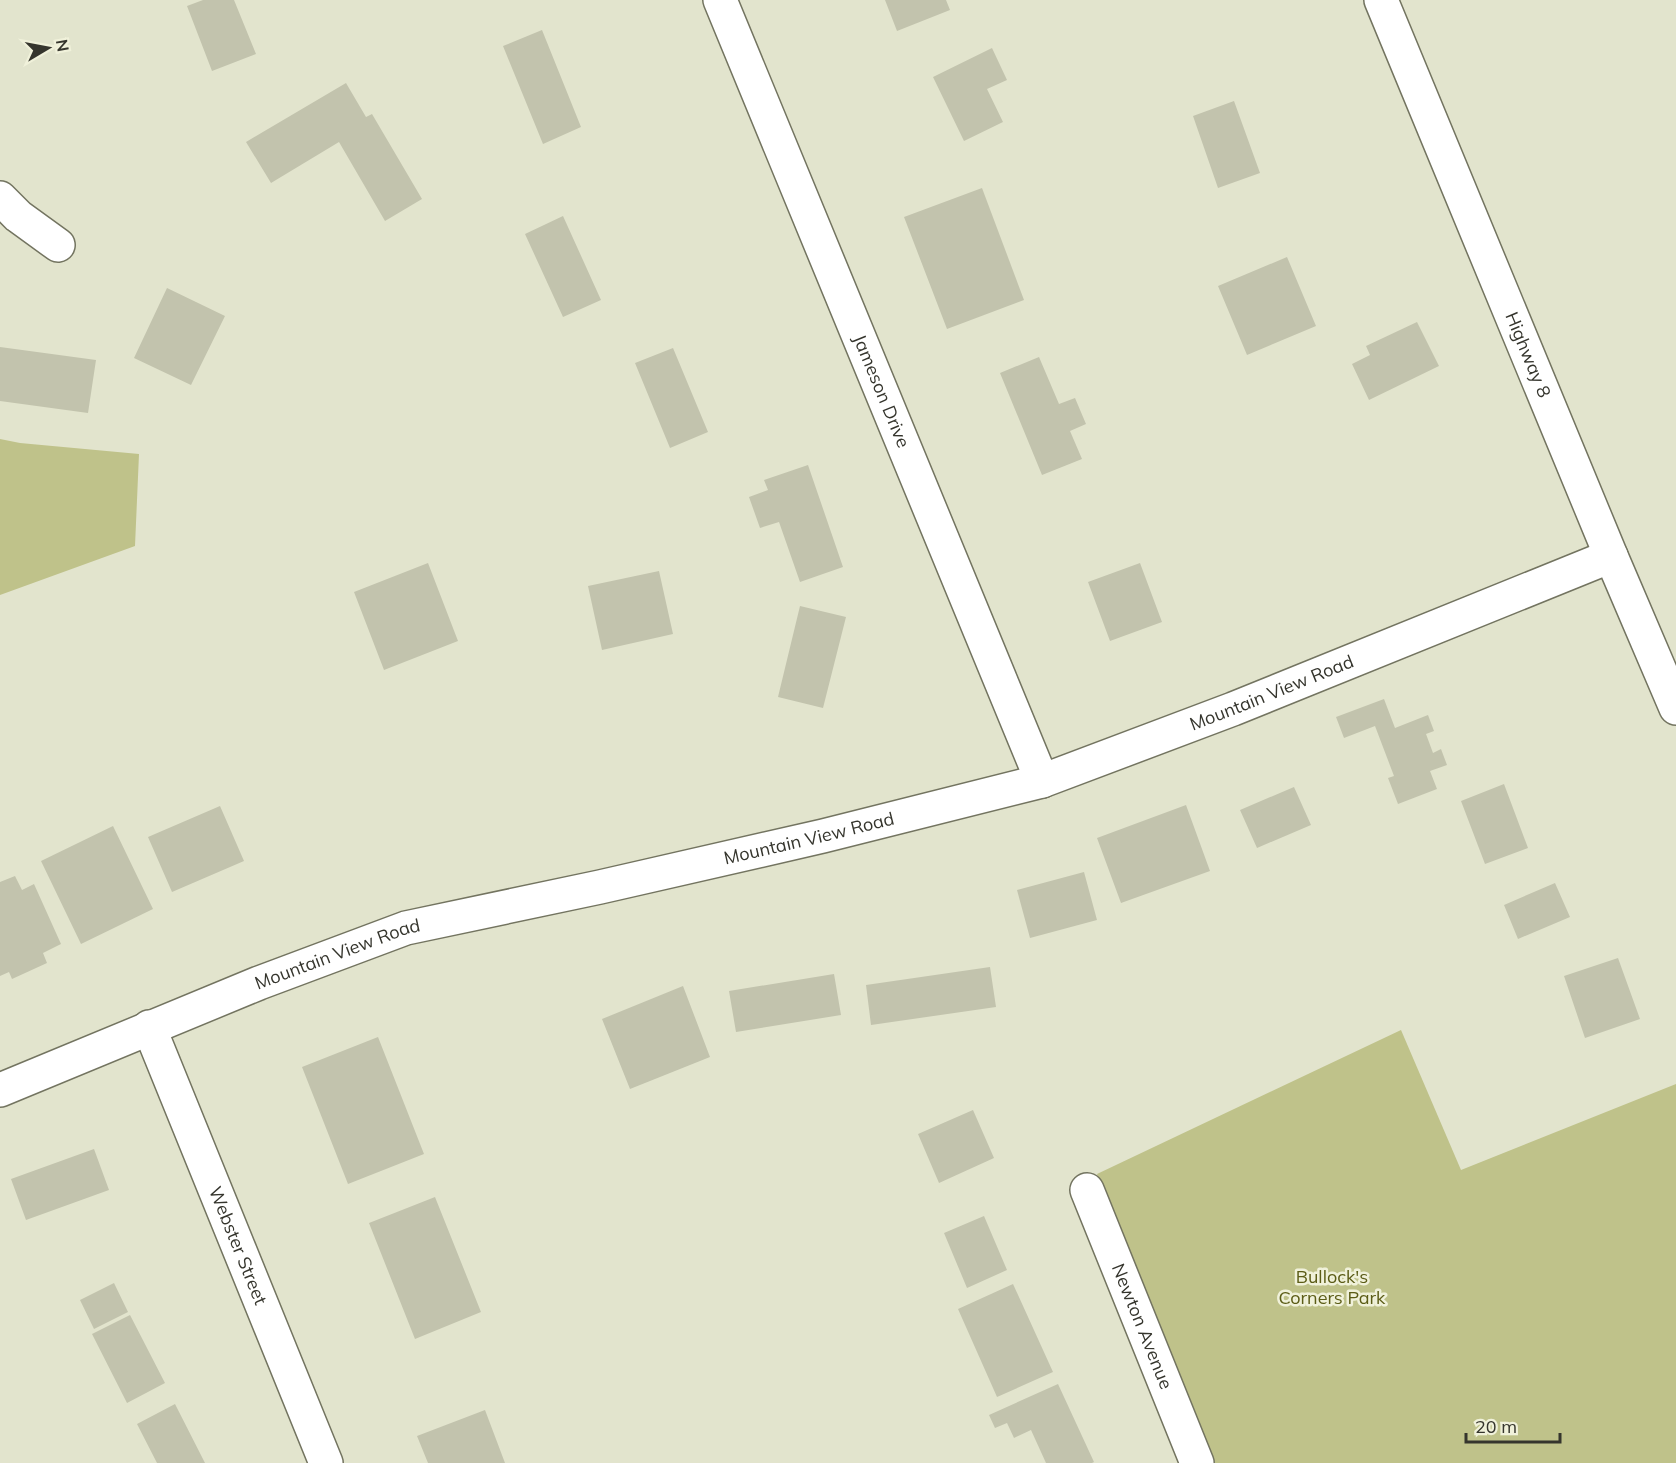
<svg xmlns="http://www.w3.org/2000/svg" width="1676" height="1463" viewBox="0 0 1676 1463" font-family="Mulish,sans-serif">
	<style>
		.green { fill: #bfc28a }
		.building { fill: #c2c3ad }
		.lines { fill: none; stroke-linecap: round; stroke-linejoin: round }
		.minor-casing { stroke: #737460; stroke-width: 36 }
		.major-casing { stroke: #737460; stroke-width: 36 }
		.minor { stroke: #fff; stroke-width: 33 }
		.major { stroke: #fff; stroke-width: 33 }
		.labels { text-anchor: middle; stroke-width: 5; stroke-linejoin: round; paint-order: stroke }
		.street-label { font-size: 18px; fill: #35352d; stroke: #f0f1da }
		.park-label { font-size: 18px; fill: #5b5c16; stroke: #f0f1da }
	</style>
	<rect width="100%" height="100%" fill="#e2e4cd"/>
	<path class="green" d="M 0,439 L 20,443 L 139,454 L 135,546 L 0,595 Z
		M 1401,1030 L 1461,1170 L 1676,1084 L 1676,1463 L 1214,1463 L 1097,1174 Z"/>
	<path class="building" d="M 203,0 L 234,0 L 256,54 L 212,71 L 187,6 Z
		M 885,0 L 946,0 L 950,10 L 897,31 Z
		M 542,30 L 581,127 L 543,144 L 503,46 Z
		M 992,48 L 1007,80 L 987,89 L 1003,122 L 964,141 L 933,77 Z
		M 346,83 L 366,117 L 372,114 L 422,199 L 385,221 L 339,142 L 271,183 L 246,142 Z
		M 1234,101 L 1260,173 L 1218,188 L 1193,116 Z
		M 982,188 L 1024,300 L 947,329 L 904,217 Z
		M 563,216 L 601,300 L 563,317 L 525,234 Z
		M 1287,257 L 1316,326 L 1247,355 L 1218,286 Z
		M 167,288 L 225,316 L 191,385 L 134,358 Z
		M 1417,322 L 1439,366 L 1369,400 L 1352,364 L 1370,355 L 1366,346 Z
		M 0,347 L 96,360 L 88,413 L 0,401 Z
		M 673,348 L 708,432 L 670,448 L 635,363 Z
		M 1039,357 L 1059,404 L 1075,398 L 1086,424 L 1070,431 L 1082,459 L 1042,475 L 1000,373 Z
		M 808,465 L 843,567 L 800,582 L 779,522 L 760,528 L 749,497 L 768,490 L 764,480 Z
		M 428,563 L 458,641 L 384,670 L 354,592 Z
		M 1140,563 L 1162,622 L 1110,641 L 1088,582 Z
		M 659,571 L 673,634 L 602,650 L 588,586 Z
		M 800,606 L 846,617 L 823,708 L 778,697 Z
		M 1384,699 L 1395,728 L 1428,715 L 1434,731 L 1426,734 L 1433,753 L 1441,749 L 1447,765 L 1430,771 L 1437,789 L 1398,804 L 1388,778 L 1394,776 L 1375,726 L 1344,738 L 1336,717 Z
		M 1504,784 L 1528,848 L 1485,864 L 1461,801 Z
		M 1294,787 L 1311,825 L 1257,848 L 1240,810 Z
		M 1186,805 L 1210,871 L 1121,903 L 1097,838 Z
		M 220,806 L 244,861 L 172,892 L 148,837 Z
		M 113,826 L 153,909 L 81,944 L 41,861 Z
		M 1084,872 L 1097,920 L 1030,938 L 1017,890 Z
		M 15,876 L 22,890 L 34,884 L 61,944 L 43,953 L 47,963 L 12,979 L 9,972 L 0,976 L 0,882 Z
		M 1555,883 L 1570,917 L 1518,939 L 1504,905 Z
		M 1618,958 L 1640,1019 L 1585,1038 L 1564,976 Z
		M 990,967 L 996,1007 L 871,1025 L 866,985 Z
		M 834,974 L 841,1015 L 736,1032 L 729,991 Z
		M 683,986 L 710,1057 L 630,1089 L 602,1019 Z
		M 378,1037 L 424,1154 L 348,1184 L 302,1067 Z
		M 973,1110 L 994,1158 L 939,1183 L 918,1134 Z
		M 94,1149 L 109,1190 L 26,1220 L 11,1179 Z
		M 435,1197 L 481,1312 L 415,1339 L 369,1223 Z
		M 984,1216 L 1007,1270 L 967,1288 L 944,1233 Z
		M 114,1283 L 128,1312 L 94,1329 L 80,1300 Z
		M 1013,1284 L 1053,1372 L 997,1397 L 958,1309 Z
		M 130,1315 L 165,1383 L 127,1403 L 92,1334 Z
		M 1058,1384 L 1094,1462 L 1092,1463 L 1046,1463 L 1031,1430 L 1014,1438 L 1007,1423 L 995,1428 L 989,1415 Z
		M 175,1404 L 205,1463 L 157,1463 L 137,1424 Z
		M 485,1410 L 505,1463 L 428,1463 L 417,1436 Z"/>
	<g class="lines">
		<defs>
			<g id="minor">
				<path id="s1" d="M 720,0 L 1042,781"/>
				<path d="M 0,198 L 18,216 L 58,245"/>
				<path id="s2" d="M 149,1027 L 326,1463"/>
				<path id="s3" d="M 0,1090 L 259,983 L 406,928 L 600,887 L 823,836 L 1042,781 L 1233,709 L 1611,556"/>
				<path id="s4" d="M 1087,1190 L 1197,1463"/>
			</g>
			<g id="major">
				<path id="s5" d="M 1381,0 L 1611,556 L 1676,708"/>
			</g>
		</defs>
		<use href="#minor" class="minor-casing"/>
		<use href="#major" class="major-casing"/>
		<use href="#minor" class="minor"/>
		<use href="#major" class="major"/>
	</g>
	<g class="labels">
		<g class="street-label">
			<text dy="6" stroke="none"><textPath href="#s5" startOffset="384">Highway 8</textPath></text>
			<text dy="6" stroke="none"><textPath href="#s1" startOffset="423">Jameson Drive</textPath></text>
			<text dy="6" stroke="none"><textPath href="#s3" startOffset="1336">Mountain View Road</textPath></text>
			<text dy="6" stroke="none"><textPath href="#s3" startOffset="850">Mountain View Road</textPath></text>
			<text dy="6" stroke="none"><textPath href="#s3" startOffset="364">Mountain View Road</textPath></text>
			<text dy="6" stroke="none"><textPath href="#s2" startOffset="236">Webster Street</textPath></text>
			<text dy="6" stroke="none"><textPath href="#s4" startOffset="147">Newton Avenue</textPath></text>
		</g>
		<g class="park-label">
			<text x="1332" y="1283">Bullock's<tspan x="1332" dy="21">Corners Park</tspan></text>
		</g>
	</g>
	<g transform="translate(48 48) rotate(80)" stroke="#f0f1da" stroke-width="4.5" paint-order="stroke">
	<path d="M0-4.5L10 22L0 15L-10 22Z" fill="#35352d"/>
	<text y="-9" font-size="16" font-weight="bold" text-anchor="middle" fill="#35352d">N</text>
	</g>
	<path d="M1466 1433v9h94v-9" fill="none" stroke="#35352d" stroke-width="3"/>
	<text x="1475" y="1433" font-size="18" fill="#35352d" stroke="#f0f1da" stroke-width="4.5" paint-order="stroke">20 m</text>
</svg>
